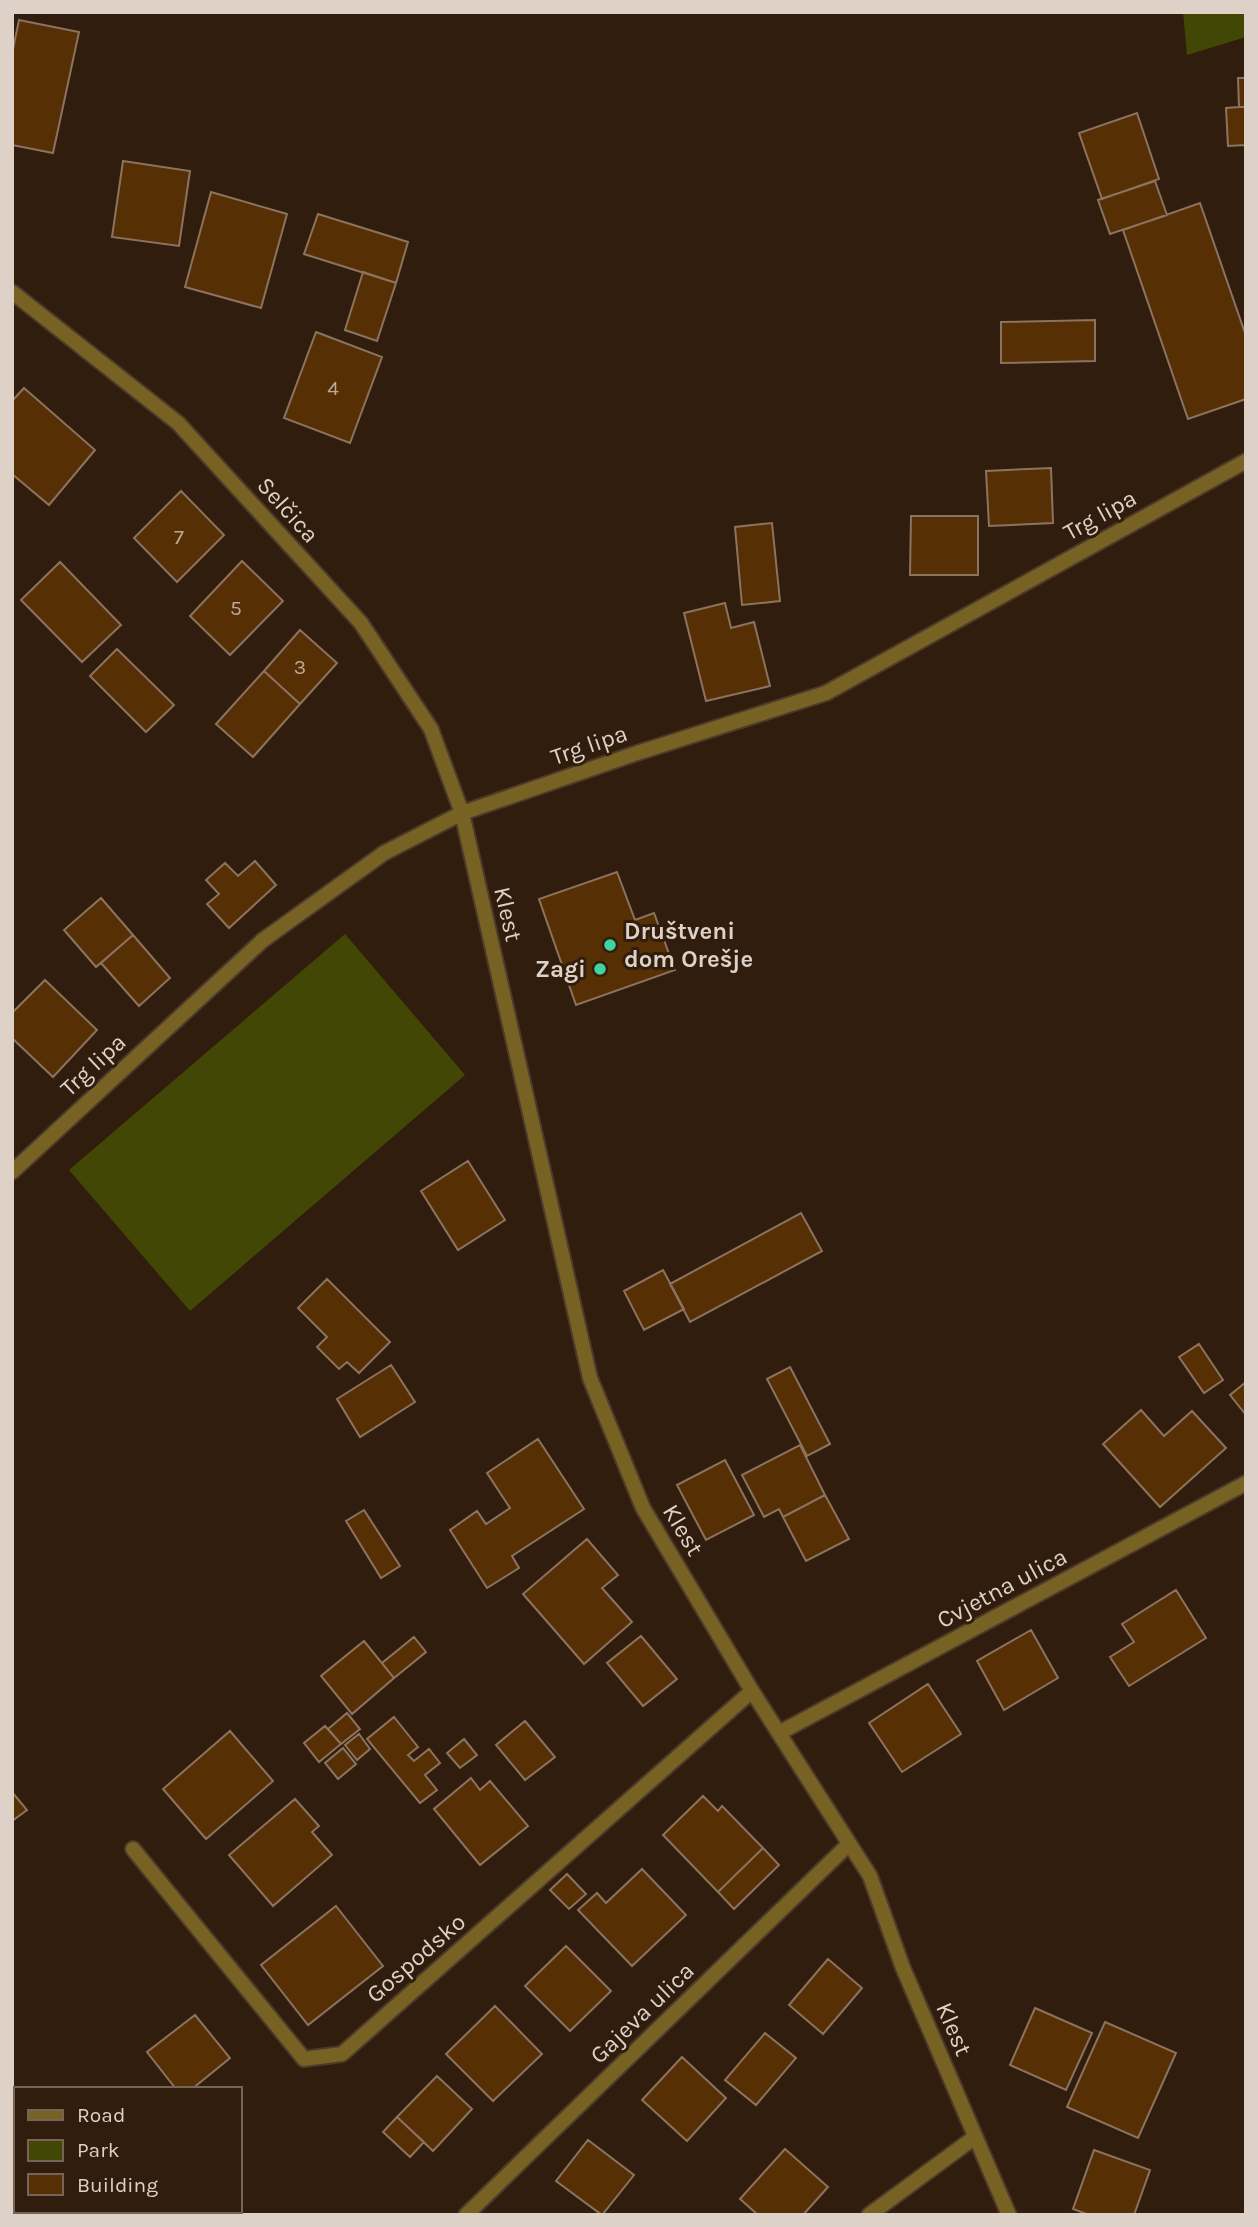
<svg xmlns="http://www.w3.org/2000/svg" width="1258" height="2227" viewBox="0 0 1258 2227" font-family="Karla,sans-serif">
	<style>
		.green { fill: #434705 }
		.building { fill: #572f05; stroke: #8b7360; stroke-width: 2 }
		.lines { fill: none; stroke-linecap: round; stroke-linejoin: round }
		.street-casing { stroke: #4d3a2b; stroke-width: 18 }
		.street { stroke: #776223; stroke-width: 14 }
		.poi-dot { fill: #42d4a0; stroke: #311d0d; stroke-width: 2.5 }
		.labels { text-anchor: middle; stroke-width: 6; stroke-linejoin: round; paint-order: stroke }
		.number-label { font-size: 21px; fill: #bca896 }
		.street-label { font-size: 24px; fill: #ded1c7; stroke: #311d0d }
		.poi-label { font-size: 24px; font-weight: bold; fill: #ded1c7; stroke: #311d0d; text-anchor: start }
	</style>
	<rect width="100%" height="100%" fill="#311d0d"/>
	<path class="green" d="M 1183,12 L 1246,12 L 1246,37 L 1187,55 Z
		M 345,934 L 465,1075 L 190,1311 L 69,1170 Z"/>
	<path class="building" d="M 19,20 L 79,32 L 53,153 L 12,145 L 12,54 Z
		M 1238,78 L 1246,78 L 1246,107 L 1239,107 Z
		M 1239,107 L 1246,107 L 1246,145 L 1228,146 L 1226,108 Z
		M 1137,113 L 1159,179 L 1102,199 L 1079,133 Z
		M 123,161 L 190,171 L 179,246 L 112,237 Z
		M 1155,181 L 1167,215 L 1110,234 L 1098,200 Z
		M 211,192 L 287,214 L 261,308 L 185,287 Z
		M 1200,203 L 1246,336 L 1246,399 L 1188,419 L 1123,230 Z
		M 318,214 L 408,242 L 396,283 L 304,254 Z
		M 363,272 L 396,283 L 377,341 L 345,330 Z
		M 1095,320 L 1095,361 L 1001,363 L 1001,322 Z
		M 316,332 L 382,357 L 350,443 L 284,418 Z
		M 24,388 L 95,450 L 49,505 L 12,474 L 12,401 Z
		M 1051,468 L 1053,523 L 989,526 L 986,471 Z
		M 181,491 L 224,535 L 177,582 L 134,538 Z
		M 911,516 L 978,516 L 978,575 L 910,575 Z
		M 772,523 L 780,601 L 742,605 L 735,527 Z
		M 242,561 L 283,601 L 230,655 L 190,616 Z
		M 60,562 L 121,625 L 82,662 L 21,600 Z
		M 725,603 L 731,628 L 754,622 L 770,686 L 706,701 L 684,613 Z
		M 300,630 L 337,663 L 300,704 L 264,671 Z
		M 117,649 L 174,705 L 146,732 L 90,676 Z
		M 264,671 L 300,704 L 253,757 L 216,724 Z
		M 255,861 L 276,885 L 229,928 L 207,904 L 219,894 L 206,880 L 225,863 L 238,876 Z
		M 617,872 L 635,920 L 654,913 L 675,970 L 576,1005 L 539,899 Z
		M 101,898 L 133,935 L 96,967 L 64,930 Z
		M 133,935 L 170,978 L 139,1006 L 101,963 Z
		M 45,980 L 97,1030 L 53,1077 L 12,1038 L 12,1013 Z
		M 468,1161 L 505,1220 L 458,1250 L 421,1191 Z
		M 801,1213 L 822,1251 L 690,1322 L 670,1284 Z
		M 663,1270 L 684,1309 L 644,1330 L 624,1291 Z
		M 327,1279 L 390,1342 L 359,1373 L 347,1362 L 339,1369 L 317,1347 L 327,1337 L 298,1308 Z
		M 1199,1344 L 1223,1380 L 1204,1393 L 1179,1357 Z
		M 391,1365 L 415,1402 L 360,1437 L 337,1399 Z
		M 790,1367 L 830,1444 L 807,1456 L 767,1379 Z
		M 1246,1382 L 1246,1415 L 1230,1395 Z
		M 1141,1410 L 1164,1436 L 1192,1411 L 1226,1448 L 1160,1507 L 1103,1444 Z
		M 538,1439 L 584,1509 L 512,1556 L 519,1568 L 487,1588 L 450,1530 L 477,1511 L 486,1524 L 510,1508 L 487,1473 Z
		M 800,1445 L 825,1495 L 783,1517 L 779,1509 L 764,1517 L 742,1475 Z
		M 725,1460 L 754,1515 L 706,1540 L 677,1485 Z
		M 825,1495 L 849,1539 L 806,1561 L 783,1517 Z
		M 364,1510 L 400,1566 L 381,1578 L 346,1521 Z
		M 587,1539 L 618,1575 L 602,1588 L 632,1622 L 584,1664 L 523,1594 Z
		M 1176,1590 L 1206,1638 L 1129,1686 L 1110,1657 L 1134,1642 L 1122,1624 Z
		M 1031,1630 L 1058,1678 L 1004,1710 L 977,1661 Z
		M 641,1636 L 677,1679 L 643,1706 L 607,1663 Z
		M 414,1637 L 426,1652 L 394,1678 L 382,1663 Z
		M 364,1641 L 394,1678 L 352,1714 L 321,1676 Z
		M 928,1684 L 961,1734 L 902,1772 L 869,1723 Z
		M 347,1713 L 360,1729 L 341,1744 L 328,1729 Z
		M 394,1717 L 418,1747 L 408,1755 L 414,1761 L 429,1749 L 440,1763 L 425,1775 L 437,1790 L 420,1803 L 367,1739 Z
		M 525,1721 L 555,1757 L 525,1780 L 496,1745 Z
		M 325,1726 L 341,1744 L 319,1762 L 304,1743 Z
		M 230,1731 L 273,1781 L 206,1839 L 163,1789 Z
		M 359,1734 L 370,1749 L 357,1760 L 345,1745 Z
		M 464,1739 L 477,1755 L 460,1768 L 447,1753 Z
		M 343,1748 L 356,1764 L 338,1779 L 325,1763 Z
		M 471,1778 L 480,1790 L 490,1781 L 528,1826 L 480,1865 L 434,1809 Z
		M 12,1792 L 27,1810 L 12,1821 Z
		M 703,1796 L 718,1811 L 722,1806 L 763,1848 L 718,1892 L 663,1835 Z
		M 295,1799 L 319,1826 L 312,1832 L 332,1855 L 273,1906 L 229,1855 Z
		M 763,1848 L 779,1865 L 734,1909 L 718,1892 Z
		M 642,1869 L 686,1915 L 632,1966 L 578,1910 L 597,1893 L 606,1903 Z
		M 567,1874 L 586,1894 L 569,1909 L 550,1890 Z
		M 336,1906 L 383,1966 L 308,2025 L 261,1965 Z
		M 566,1946 L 611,1991 L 570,2031 L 525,1986 Z
		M 828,1959 L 862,1988 L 823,2034 L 789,2005 Z
		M 495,2006 L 542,2054 L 493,2101 L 446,2054 Z
		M 1035,2008 L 1092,2033 L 1066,2090 L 1010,2065 Z
		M 195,2015 L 230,2058 L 192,2089 L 176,2089 L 147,2052 Z
		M 1105,2022 L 1176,2053 L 1138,2138 L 1067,2107 Z
		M 765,2033 L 796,2058 L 756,2105 L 725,2080 Z
		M 682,2057 L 726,2098 L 687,2141 L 642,2100 Z
		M 437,2076 L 472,2109 L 433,2151 L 397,2117 Z
		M 397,2117 L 424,2142 L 410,2157 L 383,2132 Z
		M 588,2140 L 634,2175 L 602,2215 L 556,2181 Z
		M 785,2149 L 828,2187 L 803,2215 L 758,2215 L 740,2199 Z
		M 1094,2150 L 1150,2170 L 1134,2215 L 1089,2215 L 1073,2209 Z"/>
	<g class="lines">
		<defs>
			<path id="street" d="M 12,292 L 178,423 L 361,623 L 431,729 L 462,813 L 590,1378 L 643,1508 L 752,1691 L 870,1876 L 903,1968 L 1009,2215
				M 12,1172 L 263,940 L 384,853 L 462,813 L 637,753 L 826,693 L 1246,461
				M 779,1733 L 1246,1483
				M 133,1849 L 304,2059 L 342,2054 L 752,1691
				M 466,2215 L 849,1844
				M 869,2215 L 975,2137"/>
		</defs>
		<use href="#street" class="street-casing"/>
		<use href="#street" class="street"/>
	</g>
	<g class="poi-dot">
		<circle cx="610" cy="945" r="7"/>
		<circle cx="600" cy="969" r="7"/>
	</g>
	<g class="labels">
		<g class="number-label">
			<text x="333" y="395">4</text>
			<text x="179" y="544">7</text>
			<text x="236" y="615">5</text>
			<text x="300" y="674">3</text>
		</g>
		<g class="street-label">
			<text transform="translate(288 510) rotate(48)" y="8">Selčica</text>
			<text transform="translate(1100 515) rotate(-29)" y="8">Trg lipa</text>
			<text transform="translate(589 745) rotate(-19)" y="8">Trg lipa</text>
			<text transform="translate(508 914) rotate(77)" y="8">Klest</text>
			<text transform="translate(93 1065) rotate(-43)" y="8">Trg lipa</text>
			<text transform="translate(683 1530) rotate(59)" y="8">Klest</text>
			<text transform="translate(1002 1588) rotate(-28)" y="8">Cvjetna ulica</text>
			<text transform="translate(416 1958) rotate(-41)" y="8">Gospodsko</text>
			<text transform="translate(642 2013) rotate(-44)" y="8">Gajeva ulica</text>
			<text transform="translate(954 2029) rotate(67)" y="8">Klest</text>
		</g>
		<g class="poi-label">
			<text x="624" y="939">Društveni<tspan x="624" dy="28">dom Orešje</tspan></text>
			<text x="586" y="977" text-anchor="end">Zagi</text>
		</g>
	</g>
	<rect width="1258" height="2227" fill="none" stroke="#ded1c7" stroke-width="28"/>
	<rect x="14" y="2087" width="228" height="126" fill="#311d0d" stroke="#766557" stroke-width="2"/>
	<rect x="28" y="2110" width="35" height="10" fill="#776223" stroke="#766557" stroke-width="2"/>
	<text x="77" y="2122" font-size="21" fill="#ded1c7">Road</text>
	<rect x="28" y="2140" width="35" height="21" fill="#434705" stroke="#766557" stroke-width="2"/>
	<text x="77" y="2157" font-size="21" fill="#ded1c7">Park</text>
	<rect x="28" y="2174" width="35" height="21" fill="#572f05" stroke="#766557" stroke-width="2"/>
	<text x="77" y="2192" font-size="21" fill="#ded1c7">Building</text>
</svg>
